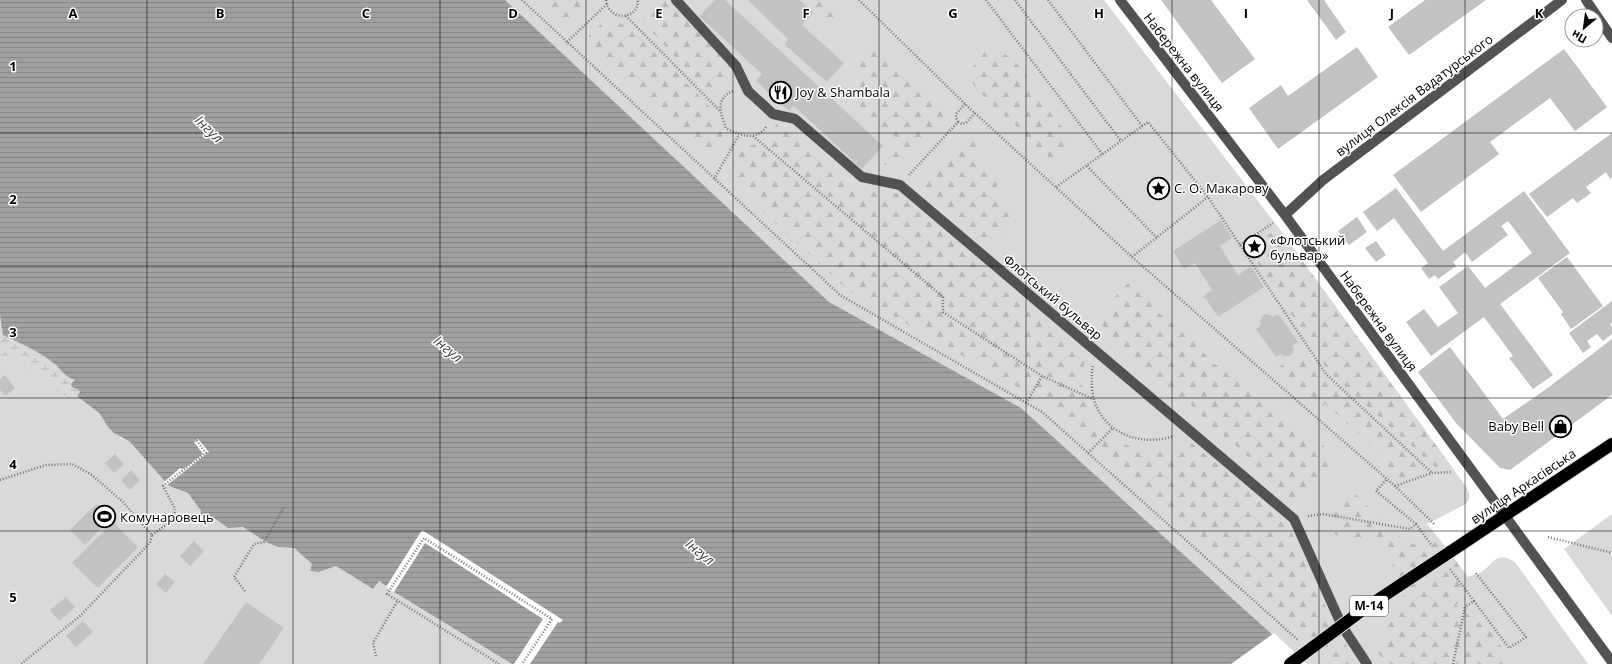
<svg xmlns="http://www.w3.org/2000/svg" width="1612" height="664" viewBox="0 0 1612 664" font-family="'Open Sans',sans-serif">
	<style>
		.green { fill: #d9d9d9 }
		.forest { fill: url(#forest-firs) }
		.wetland { fill: url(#wetland-marsh) }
		.water { fill: url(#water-rules) }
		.pier { fill: #fff }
		.building { fill: #c2c2c2 }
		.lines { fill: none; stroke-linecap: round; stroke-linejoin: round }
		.highway-casing { stroke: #dbdbdb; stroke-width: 14 }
		.path { stroke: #747474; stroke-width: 2.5; stroke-dasharray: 1 2; stroke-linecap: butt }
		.minor { stroke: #525252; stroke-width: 10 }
		.highway { stroke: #000; stroke-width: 12 }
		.highway-bridge-casing { stroke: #dbdbdb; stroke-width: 14; stroke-linecap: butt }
		.highway-bridge { stroke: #000; stroke-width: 12 }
		.grid { fill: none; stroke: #000; stroke-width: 1; stroke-opacity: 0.55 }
		.labels { text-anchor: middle; stroke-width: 3; stroke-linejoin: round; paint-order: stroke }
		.shield { fill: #fff; stroke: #4c4c4c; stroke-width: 1 }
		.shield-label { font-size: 12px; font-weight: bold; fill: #000 }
		.street-label { font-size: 13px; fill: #000; stroke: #fff }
		.poi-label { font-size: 13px; fill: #000; stroke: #fff; text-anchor: start }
		.water-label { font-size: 14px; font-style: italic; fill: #414141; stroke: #fff }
		.grid-label { font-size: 13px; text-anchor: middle; font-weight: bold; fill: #000; stroke: #fff; stroke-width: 3; stroke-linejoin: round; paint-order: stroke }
	</style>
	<defs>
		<pattern id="forest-firs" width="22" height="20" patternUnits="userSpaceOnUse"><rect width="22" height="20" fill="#d9d9d9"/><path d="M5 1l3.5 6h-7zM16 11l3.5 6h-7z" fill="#b8b8b8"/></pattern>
		<pattern id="wetland-marsh" width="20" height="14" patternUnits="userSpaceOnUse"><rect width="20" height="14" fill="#d9d9d9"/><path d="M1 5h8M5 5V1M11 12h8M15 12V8" fill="none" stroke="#b8b8b8"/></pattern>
		<pattern id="water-rules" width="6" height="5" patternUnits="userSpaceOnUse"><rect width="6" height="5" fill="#a0a0a0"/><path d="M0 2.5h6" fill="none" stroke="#888"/></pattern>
	</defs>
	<rect width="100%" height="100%" fill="#fff"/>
	<path class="green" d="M 505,0 L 1104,0 L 1278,227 L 1467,488 C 1470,495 1471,498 1466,504 L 1427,524 L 1450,552 L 1468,577 C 1472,575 1476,574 1480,573 C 1495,564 1494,550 1515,562 L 1588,664 L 1305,664 L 1021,408 L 829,302 Z
		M 0,315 L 37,351 L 76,380 L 72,387 L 78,389 L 91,406 L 99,414 L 108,427 L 121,438 L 130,442 L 169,486 L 188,493 L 201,511 L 200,515 L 214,518 L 228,528 L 243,527 L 263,540 L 278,547 L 294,548 L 312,564 L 310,571 L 319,572 L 336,566 L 373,589 L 379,581 L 394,592 L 512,664 L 0,664 Z
		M 1612,514 L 1612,616 L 1564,549 Z"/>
	<path class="forest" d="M 534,0 L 597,0 L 565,30 Z
		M 648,0 L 669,0 L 730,66 L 733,78 L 724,82 L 715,101 L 642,21 Z
		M 806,0 L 825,0 L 835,18 L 831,24 L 824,22 Z
		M 606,19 L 630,26 L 709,106 L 713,120 L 723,135 L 709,161 L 581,44 Z
		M 861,47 L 877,49 L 891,63 L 918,81 L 939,98 L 946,111 L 939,122 L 925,137 L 916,150 L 894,167 L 884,164 L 892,152 L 896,137 L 886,133 L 865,117 L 854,97 L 855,91 L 863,81 L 858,55 Z
		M 985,52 C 990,52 996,51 1001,53 C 1019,57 1036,92 1046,106 C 1054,119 1066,130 1074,143 L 1065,157 L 1054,161 L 1037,148 L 1017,127 L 990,103 L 973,84 L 973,67 Z
		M 777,123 L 794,128 L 856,187 L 902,194 L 1087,352 C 1083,366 1080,380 1083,394 C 1086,408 1095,425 1106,434 C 1119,445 1149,453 1166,450 C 1174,448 1182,444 1189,441 L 1288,524 L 1335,628 L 1359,664 L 1339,664 L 1047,404 L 849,291 L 727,178 L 743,146 C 763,145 768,140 777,123 Z
		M 974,136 L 982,150 L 978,165 L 992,169 L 996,177 L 998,191 L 1003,205 L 1009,213 L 1010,230 L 992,241 C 986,239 978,237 972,233 C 954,221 941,205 925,191 L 926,181 L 937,165 L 950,157 L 962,141 Z
		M 1278,227 L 1451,466 L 1435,467 L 1329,372 L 1254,257 L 1264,250 L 1259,242 Z
		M 1129,282 L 1145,295 L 1159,313 L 1192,340 L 1214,364 L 1229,371 L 1234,379 L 1307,435 L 1324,446 L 1333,459 L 1331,473 L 1304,497 L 1293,500 L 1274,484 L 1240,449 L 1213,427 L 1190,404 L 1172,396 L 1155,378 L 1111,340 L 1099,319 L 1113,299 Z
		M 1204,296 L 1218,317 L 1279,367 L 1304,352 L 1323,377 L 1425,471 L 1401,480 L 1383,464 L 1387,458 L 1325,404 L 1320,409 L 1213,320 L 1199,299 Z
		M 1355,493 C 1370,508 1401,545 1422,546 C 1428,546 1435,542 1440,541 L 1457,563 L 1465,577 L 1464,597 L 1456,605 L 1472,618 L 1488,628 L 1514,664 L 1387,664 L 1376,650 L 1405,594 L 1403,586 L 1393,568 L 1388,544 L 1376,538 L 1363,543 L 1334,534 L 1325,518 C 1334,506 1341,498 1355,493 Z"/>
	<path class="wetland" d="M 0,315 L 4,335 L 37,351 L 53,362 L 60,370 L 76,380 L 80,392 L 72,400 L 57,390 L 55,380 L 45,379 L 42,375 L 29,370 C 26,367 25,362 22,359 C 18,354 6,357 0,355 Z"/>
	<path class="water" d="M 0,0 L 505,0 L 829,302 L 1021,408 L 1305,664 L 512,664 L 394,592 L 379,581 L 373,589 L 336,566 L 319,572 L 310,571 L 312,564 L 294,548 L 278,547 L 266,542 L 243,527 L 228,528 L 214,518 L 200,515 L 201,511 L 188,493 L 169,486 L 130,442 L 114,433 L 108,427 L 99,413 L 77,396 L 80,392 L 78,389 L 72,387 L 71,384 L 75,380 C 64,377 60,367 51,361 C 36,350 20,343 3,335 L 0,315 Z"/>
	<path class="pier" d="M 198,439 L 209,452 L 166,486 L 163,483 L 180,468 L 182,469 L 186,467 L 203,454 L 194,442 Z
		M 422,530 L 563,620 L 560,623 L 558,622 L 530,664 L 514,664 L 543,619 L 425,543 L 394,592 L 386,587 Z
		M 1274,633 L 1307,664 L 1231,664 Z"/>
	<path class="building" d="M 715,0 L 725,0 L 883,146 L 862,169 L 794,106 L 789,111 L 756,81 L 762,74 L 699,16 Z
		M 748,0 L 800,0 L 813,13 L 802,25 L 844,63 L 827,82 L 785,45 L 788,39 Z
		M 1161,0 L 1211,0 L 1255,59 L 1222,83 Z
		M 1307,0 L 1324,0 L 1346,32 L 1336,40 Z
		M 1425,0 L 1486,0 L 1409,55 L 1388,27 Z
		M 1357,47 L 1378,77 L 1278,149 L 1249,108 L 1281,85 L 1288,96 Z
		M 1564,49 L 1607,107 L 1575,131 L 1550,98 L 1490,142 L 1499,154 L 1421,212 L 1393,175 Z
		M 1612,133 L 1612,177 L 1610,179 L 1606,172 L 1586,187 L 1591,193 L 1577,203 L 1573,198 L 1547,217 L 1529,194 Z
		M 1396,188 L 1443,251 L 1524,191 L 1570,253 L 1500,304 L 1553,375 L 1533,389 L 1509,358 L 1513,356 L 1484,317 L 1431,356 L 1406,322 L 1424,309 L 1438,327 L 1458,313 L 1439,287 L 1468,266 L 1485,288 L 1532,253 L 1508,221 L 1501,226 L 1508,235 L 1472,262 L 1465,252 L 1453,262 L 1456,266 L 1438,279 L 1435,275 L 1429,279 L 1421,268 L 1428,263 L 1394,218 L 1377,231 L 1363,212 Z
		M 1357,217 L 1367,232 L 1349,245 L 1338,231 Z
		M 1221,220 L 1232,238 L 1220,246 L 1238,275 L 1251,266 L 1264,287 L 1218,317 L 1204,296 L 1212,290 L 1195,263 L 1184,269 L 1173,251 Z
		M 1376,241 L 1386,255 L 1376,262 L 1365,248 Z
		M 1567,257 L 1603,306 L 1571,329 L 1561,314 L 1563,312 L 1538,278 Z
		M 1612,301 L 1612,323 L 1610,324 L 1612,327 L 1612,334 L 1603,341 L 1597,334 L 1587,341 L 1591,347 L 1583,353 L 1569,333 Z
		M 1265,314 L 1270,315 L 1273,317 L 1278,314 L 1298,342 L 1292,346 L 1294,350 L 1292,354 L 1289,356 L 1284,356 L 1281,354 L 1276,357 L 1256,329 L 1261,325 L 1260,321 L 1262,317 Z
		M 1612,339 L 1612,395 L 1510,470 L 1500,468 L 1456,423 L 1418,372 L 1450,347 L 1503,419 L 1549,387 Z
		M 5,375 L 15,388 L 5,396 L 0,390 L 0,379 Z
		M 115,454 L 124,464 L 114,473 L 105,463 Z
		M 131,470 L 140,480 L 130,490 L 121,480 Z
		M 96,504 L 111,518 L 85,545 L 70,530 Z
		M 113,522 L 138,547 L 98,588 L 72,563 Z
		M 194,541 L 204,551 L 190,566 L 180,556 Z
		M 165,574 L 175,582 L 166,593 L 156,584 Z
		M 66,597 L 75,607 L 59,621 L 50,610 Z
		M 246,602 L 284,628 L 259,664 L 203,664 Z
		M 83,621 L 93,632 L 76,647 L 66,636 Z"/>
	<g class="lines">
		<defs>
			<path id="highway" d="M 1450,552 L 1612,444"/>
		</defs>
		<use href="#highway" class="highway-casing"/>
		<path class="path" d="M 522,0 L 840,295 L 1042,412 L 1298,640
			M 606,0 C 608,21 638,21 638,0
			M 859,0 L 965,104 L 1132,257 L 1395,486 L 1434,524
			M 986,0 L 1103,155
			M 1015,0 L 1121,141
			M 1048,0 L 1142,126
			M 626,16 L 720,111
			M 567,42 L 607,4
			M 733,91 C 714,99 721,114 726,128 C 739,135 756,142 766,127
			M 958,122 L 962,124 L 966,123 L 975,113
			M 958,122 L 956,118 L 956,114 L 965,104
			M 753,136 L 943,297 L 943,312 L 1042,376 L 1093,399
			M 1087,166 L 1157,238
			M 909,175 L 958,122
			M 714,179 L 739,135
			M 1056,187 L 1148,122 L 1208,197 L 1326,374 L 1432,473
			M 1240,245 L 1273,223
			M 1132,257 L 1208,197
			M 1093,366 C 1091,374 1092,380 1092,388 C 1095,429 1137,449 1174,436
			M 1026,403 L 1042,376
			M 1088,453 L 1113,428
			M 0,480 L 46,465 L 72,464 L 92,475 L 123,502 L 152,535 L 150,542 L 145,548 L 80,616 L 21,664
			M 1395,486 L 1432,473 L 1451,472
			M 1308,516 L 1323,514 L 1410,529 L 1416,524 L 1376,491 L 1387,479
			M 1416,524 L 1432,546
			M 152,535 L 174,519 L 175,509 L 163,486 C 177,474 192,464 206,453 L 196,440
			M 1548,537 L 1612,553
			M 1450,569 L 1474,601
			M 245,591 L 234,577 L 254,544 L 264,542 L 284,507
			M 376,656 L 373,643 L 398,600
			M 499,664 L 387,594 L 424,538 L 552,619 L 522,664
			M 1453,664 L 1465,607 L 1474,601 L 1509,648 L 1526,637 L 1475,572"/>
		<path class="minor" d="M 676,0 L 736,66 L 748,91 L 773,114 L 795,119 L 862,177 L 900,185 L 1294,519 L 1342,626 L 1367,664
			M 1120,0 L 1285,215 L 1612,662
			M 1586,0 L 1612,38
			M 1285,215 L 1323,180 L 1562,0"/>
		<use href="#highway" class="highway"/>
		<defs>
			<path id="highway-bridge" d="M 1290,664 L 1364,609 L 1450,552"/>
		</defs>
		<use href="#highway-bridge" class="highway-bridge-casing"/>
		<use href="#highway-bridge" class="highway-bridge"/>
	</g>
	<path class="grid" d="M 147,0 L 147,664M 293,0 L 293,664M 440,0 L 440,664M 586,0 L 586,664M 733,0 L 733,664M 879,0 L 879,664M 1026,0 L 1026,664M 1172,0 L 1172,664M 1319,0 L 1319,664M 1465,0 L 1465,664M 0,133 L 1612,133M 0,266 L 1612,266M 0,398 L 1612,398M 0,531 L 1612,531"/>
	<defs>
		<symbol id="restaurant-ring" viewBox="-11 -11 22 22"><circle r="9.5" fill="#fff" stroke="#000" stroke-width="1.5"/><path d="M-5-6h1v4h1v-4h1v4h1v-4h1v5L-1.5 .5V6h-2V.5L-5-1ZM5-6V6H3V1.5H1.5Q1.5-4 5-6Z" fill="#000"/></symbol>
		<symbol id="sight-ring" viewBox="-11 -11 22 22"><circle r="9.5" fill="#fff" stroke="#000" stroke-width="1.5"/><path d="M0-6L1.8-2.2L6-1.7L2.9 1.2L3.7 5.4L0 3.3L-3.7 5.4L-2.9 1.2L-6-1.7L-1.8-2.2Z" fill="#000"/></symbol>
		<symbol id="shop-ring" viewBox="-11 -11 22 22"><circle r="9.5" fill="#fff" stroke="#000" stroke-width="1.5"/><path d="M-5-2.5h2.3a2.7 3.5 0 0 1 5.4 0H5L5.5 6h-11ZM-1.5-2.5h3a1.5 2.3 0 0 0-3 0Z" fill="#000"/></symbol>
		<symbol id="stadium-ring" viewBox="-11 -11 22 22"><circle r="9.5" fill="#fff" stroke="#000" stroke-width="1.5"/><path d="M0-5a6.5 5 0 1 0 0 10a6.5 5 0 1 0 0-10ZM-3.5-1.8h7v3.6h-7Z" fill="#000"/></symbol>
	</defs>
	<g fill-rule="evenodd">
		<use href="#restaurant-ring" x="768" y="80" width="25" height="25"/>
		<use href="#sight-ring" x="1146" y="176" width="25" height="25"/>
		<use href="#sight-ring" x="1242" y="234" width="25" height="25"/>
		<use href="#shop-ring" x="1548" y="414" width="25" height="25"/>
		<use href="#stadium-ring" x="92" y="504" width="25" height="25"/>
	</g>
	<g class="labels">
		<rect class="shield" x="1350" y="596" width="38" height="20" rx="3"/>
		<g class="shield-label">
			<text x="1369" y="610">М-14</text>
		</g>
		<g class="street-label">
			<text transform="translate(1184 62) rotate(52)" y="5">Набережна вулиця</text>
			<text transform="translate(1414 95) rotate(-37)" y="5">вулиця Олексія Вадатурського</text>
			<text transform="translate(1053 297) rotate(40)" y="5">Флотський бульвар</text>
			<text transform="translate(1379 321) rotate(54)" y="5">Набережна вулиця</text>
			<text transform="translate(1523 486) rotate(-34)" y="5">вулиця Аркасівська</text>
		</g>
		<g class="poi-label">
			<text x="796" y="97">Joy &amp; Shambala</text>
			<text x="1174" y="193">С. О. Макарову</text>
			<text x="1270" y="245">«Флотський<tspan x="1270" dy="15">бульвар»</tspan></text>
			<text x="1544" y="431" text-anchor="end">Baby Bell</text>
			<text x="120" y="522">Комунаровець</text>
		</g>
		<g class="water-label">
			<text transform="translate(209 129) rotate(44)" y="5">Інгул</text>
			<text transform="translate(448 349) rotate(40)" y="5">Інгул</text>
			<text transform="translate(700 552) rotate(39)" y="5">Інгул</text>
		</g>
	</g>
	<g class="grid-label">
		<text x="73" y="18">A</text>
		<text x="220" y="18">B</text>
		<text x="366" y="18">C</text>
		<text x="513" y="18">D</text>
		<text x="659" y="18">E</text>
		<text x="806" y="18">F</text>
		<text x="953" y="18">G</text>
		<text x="1099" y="18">H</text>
		<text x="1246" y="18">I</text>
		<text x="1392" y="18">J</text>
		<text x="1539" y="18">K</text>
		<text x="13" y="71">1</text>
		<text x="13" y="204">2</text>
		<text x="13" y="337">3</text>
		<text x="13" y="469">4</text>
		<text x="13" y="602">5</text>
	</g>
	<g transform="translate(1584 28) rotate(209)"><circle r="19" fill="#ffffff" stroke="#999999"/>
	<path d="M0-3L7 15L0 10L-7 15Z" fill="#000000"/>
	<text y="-6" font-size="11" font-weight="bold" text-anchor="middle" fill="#000000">Пн</text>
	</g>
</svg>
